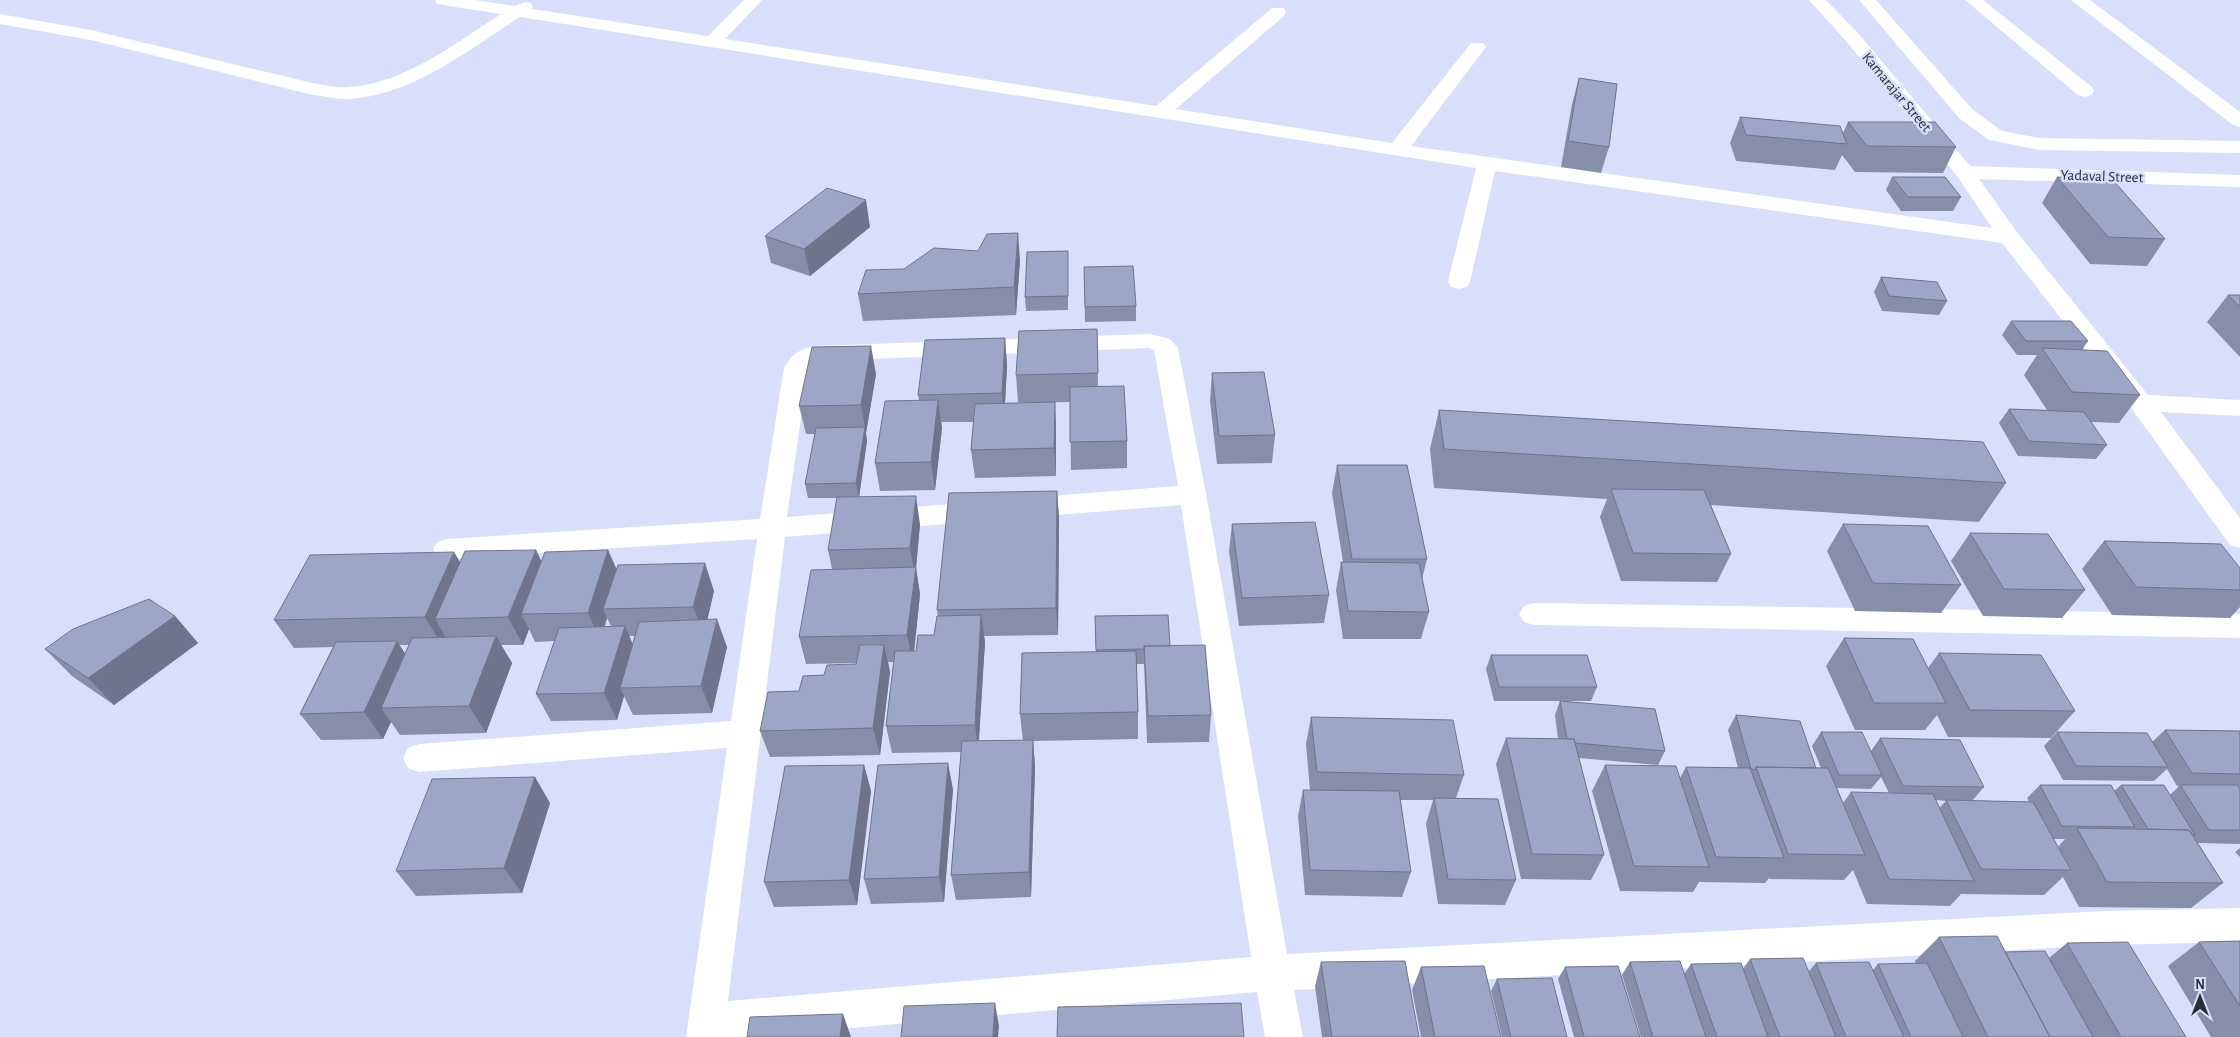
<svg xmlns="http://www.w3.org/2000/svg" width="2240" height="1037" viewBox="0 0 2240 1037" font-family="'Alegreya Sans',sans-serif">
	<style>
		.lines { fill: none; stroke-linecap: round; stroke-linejoin: round }
		.minor { fill: #fff; fill-rule: evenodd }
		.wall { fill: #868faa; fill-rule: evenodd }
		.shaded-wall { fill: #6d748b }
		.building { fill: #9ca6c6; stroke: #6d748b }
		.labels { text-anchor: middle; stroke-width: 5; stroke-linejoin: round; paint-order: stroke }
		.far-street-label { font-size: 15px; fill: #2a2e3b; stroke: #d7dffb }
	</style>
	<rect width="100%" height="100%" fill="#d7dffb"/>
	<g class="lines">
		<path class="minor" d="M 435,0 L 475,0 L 515,6 L 525,2 L 531,3 L 533,7 L 532,9 L 708,36 L 744,0 L 762,0 L 725,39 L 1156,106 L 1272,8 L 1284,8 L 1286,12 L 1284,16 L 1176,109 L 1392,143 L 1471,43 L 1483,43 L 1486,47 L 1411,146 L 1992,228 L 1957,176 L 1846,41 L 1809,0 L 1826,0 L 1858,33 L 1970,166 L 2240,175 L 2240,187 L 1979,179 L 2017,232 L 2148,395 L 2240,400 L 2240,416 L 2161,412 L 2240,518 L 2240,548 L 2230,545 L 2132,409 L 2002,243 L 1495,171 L 1470,282 L 1467,287 L 1459,289 L 1451,287 L 1448,282 L 1476,168 L 520,17 C 468,50 412,96 348,99 C 336,99 324,96 313,95 L 91,40 L 0,24 L 0,14 L 91,30 L 313,83 C 324,85 336,88 347,87 C 401,86 457,42 501,14 L 443,5 L 437,4 Z
			M 1859,0 L 1876,0 L 1973,110 L 2002,131 L 2039,138 L 2240,141 L 2240,153 L 2039,150 L 1989,140 L 1959,118 Z
			M 1965,0 L 1983,0 L 2092,87 L 2094,91 L 2092,95 L 2085,97 L 2078,95 Z
			M 2071,0 L 2090,0 L 2240,112 L 2240,127 L 2233,125 Z
			M 1149,334 L 1170,339 L 1178,348 L 1206,494 L 1287,954 L 2105,911 L 2240,908 L 2240,942 L 2105,945 L 1294,990 L 1303,1037 L 1265,1037 L 1257,992 L 750,1037 L 686,1037 L 727,748 L 419,772 L 408,768 L 403,758 L 408,748 L 419,744 L 731,721 L 757,539 L 447,559 L 437,556 L 433,549 L 437,542 L 447,539 L 760,519 L 784,368 C 793,353 797,351 814,346 ZM 1149,348 L 1154,350 L 1178,486 L 787,517 L 808,368 L 811,364 L 818,361 ZM 1181,505 L 1251,957 L 728,1001 L 785,537 Z
			M 1534,603 L 2240,614 L 2240,638 L 1534,625 L 1524,622 L 1519,614 L 1524,606 Z"/>
	</g>
	<path class="wall" d="M 1579,78 L 1609,147 L 1601,173 L 1561,167 L 1572,104 Z
		M 1740,117 L 1843,133 L 1848,122 L 1956,147 L 1943,173 L 1855,172 L 1842,155 L 1835,170 L 1736,161 L 1730,143 Z
		M 1892,177 L 1961,197 L 1953,211 L 1901,211 L 1886,190 Z
		M 2057,177 L 2165,239 L 2147,266 L 2090,264 L 2042,203 Z
		M 870,227 L 810,276 L 771,263 L 765,236 Z
		M 1068,251 L 1068,310 L 1026,311 L 1025,297 Z
		M 1020,260 L 1016,315 L 863,321 L 858,294 L 904,269 Z
		M 1084,267 L 1136,306 L 1136,321 L 1085,322 Z
		M 1881,277 L 1947,301 L 1939,315 L 1882,311 L 1874,292 Z
		M 2228,295 L 2240,295 L 2240,357 L 2207,322 Z
		M 2011,321 L 2088,341 L 2082,350 L 2140,395 L 2119,423 L 2091,422 L 2107,445 L 2096,459 L 2018,456 L 1999,423 L 2009,409 L 2047,410 L 2024,375 L 2037,355 L 2017,355 L 2002,335 Z
		M 1097,329 L 1098,387 L 1127,441 L 1127,468 L 1071,470 L 1070,402 L 1018,403 L 1016,375 Z
		M 1005,338 L 1007,366 L 1005,403 L 1055,402 L 1056,430 L 1056,476 L 975,478 L 971,450 L 974,422 L 941,422 L 942,428 L 935,490 L 880,491 L 875,463 L 919,400 L 918,395 Z
		M 1212,373 L 1275,435 L 1272,463 L 1217,464 L 1210,401 Z
		M 876,374 L 866,433 L 867,441 L 859,497 L 920,524 L 916,568 L 920,594 L 914,651 L 916,651 L 934,635 L 938,616 L 937,610 L 1057,491 L 1059,518 L 1058,635 L 984,636 L 985,642 L 979,741 L 1023,741 L 1020,714 L 1096,652 L 1095,616 L 1170,646 L 1211,715 L 1209,742 L 1147,743 L 1144,664 L 1136,664 L 1138,712 L 1138,739 L 1033,741 L 1035,767 L 1031,897 L 956,900 L 951,875 L 961,752 L 892,753 L 886,726 L 894,662 L 888,662 L 890,672 L 880,755 L 770,757 L 760,731 L 799,691 L 824,675 L 856,664 L 856,663 L 806,664 L 799,637 L 832,569 L 828,550 L 837,498 L 808,498 L 805,484 L 815,434 L 806,434 L 799,406 Z
		M 1439,410 L 2006,483 L 1979,522 L 1711,505 L 1731,554 L 1717,582 L 1621,581 L 1600,517 L 1607,499 L 1434,488 L 1430,449 Z
		M 1337,465 L 1427,559 L 1422,579 L 1429,612 L 1421,639 L 1343,639 L 1336,590 L 1341,562 L 1343,562 L 1332,493 Z
		M 1232,524 L 1329,595 L 1324,623 L 1239,626 L 1229,551 Z
		M 1843,524 L 1961,585 L 1941,613 L 1855,611 L 1827,551 Z
		M 1970,533 L 2085,590 L 2062,618 L 1983,616 L 1951,561 Z
		M 2104,541 L 2240,568 L 2240,607 L 2230,618 L 2112,615 L 2082,569 Z
		M 536,550 L 541,561 L 608,550 L 617,570 L 714,591 L 707,620 L 727,647 L 712,713 L 633,715 L 624,696 L 617,720 L 551,721 L 536,694 L 555,641 L 535,642 L 529,629 L 523,645 L 501,645 L 512,663 L 486,733 L 400,735 L 391,722 L 383,739 L 321,740 L 300,714 L 333,647 L 294,648 L 274,620 ZM 607,618 L 611,626 L 605,627 ZM 629,636 L 635,636 L 633,645 ZM 399,645 L 409,645 L 405,654 Z
		M 175,616 L 198,643 L 114,705 L 72,676 L 45,649 Z
		M 1844,638 L 1928,668 L 1939,653 L 2075,711 L 2051,738 L 1948,737 L 1937,715 L 1925,730 L 1855,730 L 1826,666 Z
		M 1491,655 L 1597,687 L 1591,701 L 1494,701 L 1486,669 Z
		M 1560,701 L 1665,751 L 1658,765 L 1579,758 L 1604,855 L 1591,880 L 1521,879 L 1496,764 L 1506,738 L 1558,739 L 1555,715 Z
		M 1736,715 L 1816,768 L 1821,768 L 1812,746 L 1821,732 L 1871,751 L 1880,738 L 1984,787 L 1972,801 L 2029,802 L 2027,798 L 2040,785 L 2114,791 L 2121,785 L 2170,795 L 2179,786 L 2177,786 L 2167,769 L 2154,781 L 2063,780 L 2044,746 L 2057,732 L 2152,742 L 2165,730 L 2240,731 L 2240,788 L 2239,788 L 2240,789 L 2240,844 L 2198,843 L 2223,883 L 2191,908 L 2079,907 L 2063,877 L 2044,895 L 1961,894 L 1950,906 L 1867,904 L 1853,870 L 1844,880 L 1770,879 L 1769,878 L 1765,883 L 1699,882 L 1693,892 L 1620,891 L 1592,791 L 1605,765 L 1680,778 L 1686,767 L 1738,768 L 1728,730 ZM 1881,777 L 1889,793 L 1851,792 L 1843,803 L 1837,788 L 1871,789 ZM 1936,800 L 1946,801 L 1939,808 ZM 2053,839 L 2065,839 L 2058,847 Z
		M 1311,717 L 1464,775 L 1456,798 L 1516,880 L 1505,905 L 1438,904 L 1426,824 L 1433,800 L 1400,800 L 1411,872 L 1402,897 L 1305,895 L 1298,816 L 1303,790 L 1310,790 L 1306,744 Z
		M 864,765 L 871,791 L 857,905 L 774,907 L 764,882 Z
		M 953,789 L 944,902 L 871,904 L 864,879 Z
		M 550,803 L 522,893 L 416,896 L 396,871 Z
		M 2240,848 L 2240,857 L 2235,852 Z
		M 1939,937 L 2005,952 L 2049,958 L 2067,943 L 2186,1037 L 1641,1037 L 1622,975 L 1630,962 L 1684,974 L 1691,964 L 1743,969 L 1750,959 L 1809,971 L 1816,963 L 1873,970 L 1878,964 L 1916,964 L 1915,961 Z
		M 2240,941 L 2240,1037 L 2211,1037 L 2168,966 L 2199,942 Z
		M 1321,962 L 1419,1037 L 1322,1037 L 1315,986 Z
		M 1421,967 L 1501,1037 L 1421,1037 L 1412,990 Z
		M 1565,967 L 1640,1037 L 1574,1037 L 1558,979 Z
		M 1497,979 L 1567,1037 L 1502,1037 L 1491,991 Z"/>
	<path class="shaded-wall" d="M 866,200 L 870,227 L 810,276 L 804,249 Z
		M 1018,233 L 1020,260 L 1016,315 L 1014,287 Z
		M 1005,338 L 1007,366 L 1004,421 L 1002,393 Z
		M 871,346 L 876,374 L 866,433 L 861,405 Z
		M 938,400 L 942,428 L 935,490 L 931,462 Z
		M 1055,402 L 1056,430 L 1056,476 L 1054,448 Z
		M 865,427 L 867,441 L 859,497 L 856,483 Z
		M 1057,491 L 1059,518 L 1058,635 L 1056,608 Z
		M 916,496 L 920,524 L 916,568 L 920,594 L 913,662 L 907,635 L 915,574 L 910,548 Z
		M 536,550 L 549,577 L 521,614 L 529,629 L 523,645 L 508,617 Z
		M 608,550 L 620,578 L 603,609 L 607,618 L 600,640 L 588,613 Z
		M 454,552 L 470,579 L 435,619 L 445,636 L 442,645 L 425,617 Z
		M 705,563 L 714,591 L 704,634 L 693,607 Z
		M 981,615 L 985,642 L 978,751 L 975,725 Z
		M 175,616 L 198,643 L 114,705 L 88,678 Z
		M 717,619 L 727,647 L 712,713 L 701,686 Z
		M 625,626 L 637,654 L 620,688 L 624,696 L 617,720 L 604,693 Z
		M 496,636 L 512,663 L 486,733 L 469,706 Z
		M 397,641 L 415,669 L 381,708 L 391,722 L 383,739 L 364,712 Z
		M 884,645 L 890,672 L 880,755 L 873,728 Z
		M 1033,740 L 1035,767 L 1031,897 L 1029,872 Z
		M 948,763 L 953,789 L 944,902 L 939,877 Z
		M 864,765 L 871,791 L 857,905 L 849,880 Z
		M 535,777 L 550,803 L 522,893 L 504,868 Z
		M 995,1003 L 999,1026 L 998,1037 L 993,1037 Z
		M 843,1014 L 851,1037 L 840,1037 Z"/>
	<path class="building" d="M 1579,78 L 1617,84 L 1609,147 L 1568,141 Z
		M 1740,117 L 1840,126 L 1847,144 L 1746,135 Z
		M 1848,122 L 1935,122 L 1956,147 L 1867,146 Z
		M 1892,177 L 1945,177 L 1961,197 L 1908,197 Z
		M 2057,177 L 2112,179 L 2165,239 L 2108,237 Z
		M 827,188 L 866,200 L 804,249 L 765,236 Z
		M 1018,233 L 1014,287 L 858,294 L 866,270 L 904,269 L 934,248 L 978,251 L 987,234 Z
		M 1068,251 L 1068,296 L 1025,297 L 1027,252 Z
		M 1133,266 L 1136,306 L 1085,307 L 1084,267 Z
		M 1881,277 L 1937,282 L 1947,301 L 1889,296 Z
		M 2228,295 L 2240,295 L 2240,307 Z
		M 2011,321 L 2071,321 L 2088,341 L 2026,341 Z
		M 1097,329 L 1098,373 L 1016,375 L 1019,331 Z
		M 1005,338 L 1002,393 L 918,395 L 925,340 Z
		M 871,346 L 861,405 L 799,406 L 812,347 Z
		M 2042,348 L 2107,351 L 2140,395 L 2072,392 Z
		M 1264,372 L 1275,435 L 1219,436 L 1212,373 Z
		M 1124,386 L 1127,441 L 1070,442 L 1070,387 Z
		M 938,400 L 931,462 L 875,463 L 885,401 Z
		M 1055,402 L 1054,448 L 971,450 L 975,404 Z
		M 2009,409 L 2084,412 L 2107,445 L 2029,441 Z
		M 1439,410 L 1983,442 L 2006,483 L 1444,449 Z
		M 865,427 L 856,483 L 805,484 L 816,428 Z
		M 1337,465 L 1407,465 L 1427,559 L 1352,559 Z
		M 1611,489 L 1704,490 L 1731,554 L 1633,553 Z
		M 1057,491 L 1056,608 L 937,610 L 949,493 Z
		M 916,496 L 910,548 L 828,550 L 837,497 Z
		M 1315,522 L 1329,595 L 1242,598 L 1232,524 Z
		M 1843,524 L 1928,526 L 1961,585 L 1873,583 Z
		M 1970,533 L 2048,534 L 2085,590 L 2004,589 Z
		M 2104,541 L 2221,544 L 2240,568 L 2240,590 L 2136,587 Z
		M 536,550 L 508,617 L 435,619 L 465,551 Z
		M 608,550 L 588,613 L 521,614 L 545,552 Z
		M 454,552 L 425,617 L 274,620 L 310,555 Z
		M 1341,562 L 1419,563 L 1429,612 L 1348,611 Z
		M 705,563 L 693,607 L 603,609 L 618,565 Z
		M 916,567 L 907,635 L 799,637 L 811,570 Z
		M 149,599 L 175,616 L 88,678 L 45,649 L 73,629 Z
		M 981,615 L 975,725 L 886,726 L 895,651 L 916,651 L 918,635 L 934,635 L 937,616 Z
		M 1168,615 L 1170,646 L 1144,646 L 1145,649 L 1096,650 L 1095,616 Z
		M 717,619 L 701,686 L 620,688 L 639,622 Z
		M 625,626 L 604,693 L 536,694 L 559,628 Z
		M 496,636 L 469,706 L 381,708 L 412,638 Z
		M 1844,638 L 1913,639 L 1946,703 L 1874,703 Z
		M 397,641 L 364,712 L 300,714 L 336,642 Z
		M 860,645 L 884,645 L 873,728 L 760,731 L 768,692 L 799,691 L 803,676 L 824,675 L 827,665 L 856,664 Z
		M 1205,645 L 1211,715 L 1148,716 L 1144,646 Z
		M 1136,651 L 1138,712 L 1020,714 L 1022,653 Z
		M 1939,653 L 2041,655 L 2075,711 L 1970,710 Z
		M 1491,655 L 1587,655 L 1597,687 L 1499,687 Z
		M 1560,701 L 1655,709 L 1665,751 L 1575,743 L 1574,739 L 1567,739 Z
		M 1736,715 L 1800,721 L 1816,768 L 1756,767 L 1754,770 L 1751,769 Z
		M 1311,717 L 1453,720 L 1464,775 L 1317,772 Z
		M 2165,730 L 2240,731 L 2240,774 L 2192,773 Z
		M 1821,732 L 1862,732 L 1882,775 L 1839,775 Z
		M 2057,732 L 2147,733 L 2168,767 L 2076,766 Z
		M 1506,738 L 1574,739 L 1604,855 L 1532,854 Z
		M 1880,738 L 1960,740 L 1984,787 L 1903,786 Z
		M 1033,740 L 1029,872 L 951,875 L 962,741 Z
		M 948,763 L 939,877 L 864,879 L 878,765 Z
		M 864,765 L 849,880 L 764,882 L 785,766 Z
		M 1605,765 L 1676,766 L 1709,867 L 1634,866 Z
		M 1686,767 L 1750,768 L 1784,858 L 1716,857 Z
		M 1756,767 L 1828,768 L 1865,855 L 1788,854 Z
		M 535,777 L 504,868 L 396,871 L 432,779 Z
		M 2040,785 L 2111,785 L 2135,827 L 2062,826 Z
		M 2121,785 L 2164,785 L 2195,835 L 2193,835 L 2189,830 L 2148,829 Z
		M 2180,785 L 2237,785 L 2240,789 L 2240,830 L 2209,830 Z
		M 1303,790 L 1399,791 L 1411,872 L 1310,870 Z
		M 1851,792 L 1933,794 L 1974,881 L 1889,879 Z
		M 1434,798 L 1498,799 L 1516,880 L 1448,879 Z
		M 1946,800 L 2033,802 L 2071,870 L 1981,869 Z
		M 2077,828 L 2189,830 L 2223,883 L 2107,882 Z
		M 1997,936 L 2050,1037 L 1988,1037 L 1939,937 Z
		M 2240,941 L 2240,1006 L 2199,942 Z
		M 2128,942 L 2186,1037 L 2121,1037 L 2067,943 Z
		M 2045,951 L 2093,1037 L 2050,1037 L 2005,952 Z
		M 1803,958 L 1836,1037 L 1780,1037 L 1750,959 Z
		M 1405,961 L 1419,1037 L 1332,1037 L 1321,962 Z
		M 1680,961 L 1706,1037 L 1653,1037 L 1630,962 Z
		M 1869,962 L 1904,1037 L 1846,1037 L 1816,963 Z
		M 1741,963 L 1768,1037 L 1717,1037 L 1691,964 Z
		M 1927,963 L 1963,1037 L 1911,1037 L 1878,964 Z
		M 1484,966 L 1501,1037 L 1435,1037 L 1421,967 Z
		M 1618,966 L 1640,1037 L 1584,1037 L 1565,967 Z
		M 1552,978 L 1567,1037 L 1511,1037 L 1497,979 Z
		M 995,1003 L 993,1037 L 901,1037 L 904,1006 Z
		M 1241,1003 L 1244,1037 L 1057,1037 L 1058,1007 Z
		M 843,1014 L 840,1037 L 747,1037 L 750,1017 Z"/>
	<g class="labels">
		<g class="far-street-label">
			<text transform="translate(1897 92) rotate(50)" y="5">Kamarajar Street</text>
			<text transform="translate(2102 176) rotate(2)" y="5">Yadaval Street</text>
		</g>
	</g>
	<g transform="translate(2200 997)" stroke="#d7dffb" stroke-width="4" paint-order="stroke">
	<path d="M0-4L9 19L0 12L-9 19Z" fill="#2a2e3b"/>
	<text y="-8" font-size="14" font-weight="bold" text-anchor="middle" fill="#2a2e3b">N</text>
	</g>
</svg>
